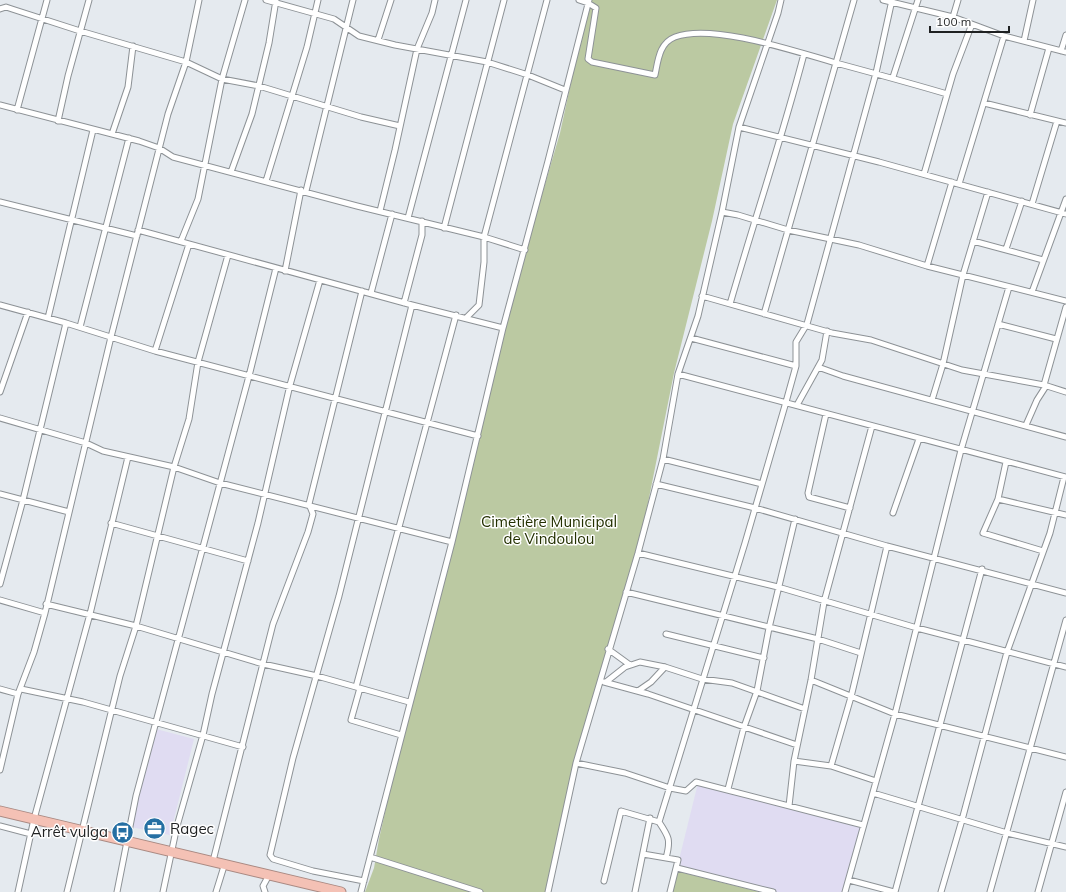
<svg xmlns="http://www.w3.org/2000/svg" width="1066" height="892" viewBox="0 0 1066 892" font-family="Mulish,sans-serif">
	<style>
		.industrial { fill: #e0dcf2 }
		.green { fill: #bbc9a2 }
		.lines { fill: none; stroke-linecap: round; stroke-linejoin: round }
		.street-casing { stroke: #8d9296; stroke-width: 7 }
		.highway-casing { stroke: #a98982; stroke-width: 11 }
		.street { stroke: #fff; stroke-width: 5 }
		.highway { stroke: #f4c1b5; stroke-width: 9 }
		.labels { text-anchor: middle; stroke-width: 3; stroke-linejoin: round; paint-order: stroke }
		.park-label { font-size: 15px; fill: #233000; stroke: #fff }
		.poi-label { font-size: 15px; fill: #1f2122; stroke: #fff; text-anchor: start }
	</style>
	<rect width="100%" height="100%" fill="#e5eaef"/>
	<path class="industrial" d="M 156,729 L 194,739 L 170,835 L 131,827 Z
		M 698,783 L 863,825 L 845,892 L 773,892 L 677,868 Z"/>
	<path class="green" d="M 589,0 L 777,0 L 733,124 L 712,221 L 674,373 L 638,553 L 576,763 L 548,892 L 365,892 L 374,868 L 379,839 L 415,680 L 503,328 L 560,133 Z
		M 676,871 L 760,892 L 670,892 Z"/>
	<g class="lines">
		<defs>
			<path id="street" d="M 266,0 L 334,19 L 359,36 L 395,45 L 487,62 L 528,75 L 565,90
				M 579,0 L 588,3 L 596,8 L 588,59 L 592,62 L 655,75 C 658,61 659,43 675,37 C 713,23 797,52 836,63 C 873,73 910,83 947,94
				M 883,0 L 953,17 L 1004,36 L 1066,52
				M 0,9 L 6,7 L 12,9 L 80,31 L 186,62 L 222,79 L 259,86 L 361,117 L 400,126
				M 953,17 L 958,0
				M 378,40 L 391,0
				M 1024,41 L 1033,0
				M 1061,51 L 1066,35
				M 893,77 L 918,0
				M 984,103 L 1066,123
				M 0,105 L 139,141 L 159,148 L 173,157 L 357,206 L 484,237 L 525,250
				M 17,110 L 47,0
				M 1030,115 L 1049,48
				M 58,121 L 68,76 L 89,0
				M 739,127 L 879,162 L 1066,214
				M 112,134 L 128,87 L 133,46
				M 231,172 L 252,114 L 269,43 L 276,0
				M 924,174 L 953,74 L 972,24
				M 266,181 L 307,47 L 318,0
				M 959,184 L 1004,36
				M 306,191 L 353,0
				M 0,202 L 137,236
				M 1032,204 L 1057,121
				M 380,211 L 395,150 L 417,49 L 432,13 L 435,0
				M 722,212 L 738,215 L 788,230 L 859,245 L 927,266 L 1066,301
				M 408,218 L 466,0
				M 444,228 L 504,0
				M 138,230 L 412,305 L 503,328
				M 181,241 L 198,199 L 222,79 L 245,0
				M 973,241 L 1043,260
				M 1006,249 L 1022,201
				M 927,266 L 952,182
				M 285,271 L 301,190
				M 1032,292 L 1066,199
				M 371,293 L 392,214
				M 702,296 L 832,333 L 871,340 L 962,370 L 1044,385 L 1066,392
				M 404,303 L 422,235 L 422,221
				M 730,304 C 754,221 782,138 804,54
				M 0,305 L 66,323 L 155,351 L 478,436
				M 764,314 L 854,0
				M 48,318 L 93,130
				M 466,318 L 479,305 L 484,262 L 484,237 L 547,0
				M 998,324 L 1056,339
				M 80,327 L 129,138
				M 691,338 L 796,366
				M 155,351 L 189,244
				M 818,367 L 843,376 L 1066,437
				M 678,374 L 1066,477
				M 1044,385 L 1066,307
				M 0,392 L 28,312
				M 932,400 L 943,364 L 963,275 L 988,192
				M 797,405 L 822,360 L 827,331
				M 826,414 L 808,493 L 809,497 L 850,508
				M 0,418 L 86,443 L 103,451 L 174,467 L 220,483 L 452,542
				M 1026,425 L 1037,400 L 1046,386
				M 663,459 L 762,484
				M 1006,462 L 998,499 L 983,533 L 1043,551
				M 656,484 L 755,508 L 887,546 L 1066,593
				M 0,494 L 69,512
				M 998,499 L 1066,515
				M 893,513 L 919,439
				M 111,523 L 248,561
				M 638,553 L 778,587 L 917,628 L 1066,667
				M 0,584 L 23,500 L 66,323
				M 626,592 L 818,639 L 861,653
				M 0,600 L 45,613
				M 46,604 L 136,626 L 263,664 L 317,676 L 409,702
				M 666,634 L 764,658
				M 608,649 L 630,665
				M 811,680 L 895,714 L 1066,757
				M 604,682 L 648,694 L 797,745
				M 606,682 L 625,667 L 640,662 L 665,667 L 702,679 L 732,683 L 805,709
				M 356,687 L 456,315
				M 360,688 L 351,720 L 401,735
				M 0,689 L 18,694
				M 21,689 L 83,702 L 243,747
				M 638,691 L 651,682 L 665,667
				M 794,761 L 831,766 L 876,781
				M 576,763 L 625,773 L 670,788 L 686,791 L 696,782 L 863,825
				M 831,766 L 851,697 L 887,546
				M 0,770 L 18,694 L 34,652 L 45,613 L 111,337 L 168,114 L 186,62 L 199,0
				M 728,789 L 744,727 L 757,691 L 769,628 L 795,519
				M 873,793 L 1007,833 L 1066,847
				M 789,806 L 794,761 L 811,680 L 824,602 L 872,426
				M 0,826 L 31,834
				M 643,854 L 678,860 L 670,892
				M 370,857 L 480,892
				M 666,858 C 671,840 669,837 659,822 L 745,543 L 786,402 L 796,366 L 796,342 L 807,324 L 876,73 L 892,0
				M 213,861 L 273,624 L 308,532 L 313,514 L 309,504 L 362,291
				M 677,868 L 773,892
				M 849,880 L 894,892
				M 364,881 L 313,871 L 273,859 L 270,855 L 293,758 L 339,596 L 412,305
				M 604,881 L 621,811 L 659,822
				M 18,892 L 34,819 L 90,614 L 128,457
				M 67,892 L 120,676 L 136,626 L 174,467 L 189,419 L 198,362 L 228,255
				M 117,892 L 136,796 L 249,376 L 276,268
				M 163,892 L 177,826 L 203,735 L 212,694 L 258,523 L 290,385 L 320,280
				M 216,892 L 225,863
				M 265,892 L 263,886 L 269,875
				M 361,892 L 452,542 L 503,328 L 548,161 L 589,0
				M 548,892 L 576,763 L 638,553 L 663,459 L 678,374 L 698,316 L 722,212 L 739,127 L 778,13 L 781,0
				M 635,892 L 650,818
				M 845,892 L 895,714 L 961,450 L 1009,287
				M 895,892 L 982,569
				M 941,892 L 962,820 L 1007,652 L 1050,533 L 1064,477
				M 990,892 L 1066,620
				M 1038,892 L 1066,792"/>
			<path id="highway" d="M 0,811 L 341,892"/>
		</defs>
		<use href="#street" class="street-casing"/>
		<use href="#highway" class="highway-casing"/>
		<use href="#street" class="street"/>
		<use href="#highway" class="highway"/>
	</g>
	<defs>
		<symbol id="office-disc" viewBox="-11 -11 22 22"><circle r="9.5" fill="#256fa3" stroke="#fff"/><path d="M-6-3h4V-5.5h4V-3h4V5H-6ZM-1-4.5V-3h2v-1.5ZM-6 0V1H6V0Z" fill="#fff"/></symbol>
		<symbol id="bus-disc" viewBox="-11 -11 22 22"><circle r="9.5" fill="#256fa3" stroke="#fff"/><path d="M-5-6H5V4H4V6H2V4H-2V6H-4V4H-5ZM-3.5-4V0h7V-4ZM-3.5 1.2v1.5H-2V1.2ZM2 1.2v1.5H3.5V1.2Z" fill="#fff"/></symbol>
	</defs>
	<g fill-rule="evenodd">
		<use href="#office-disc" x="142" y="816" width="25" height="25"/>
		<use href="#bus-disc" x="110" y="820" width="25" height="25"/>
	</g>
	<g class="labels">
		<g class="park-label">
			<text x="549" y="527">Cimetière Municipal<tspan x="549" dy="17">de Vindoulou</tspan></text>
		</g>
		<g class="poi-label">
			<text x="170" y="834">Ragec</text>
			<text x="108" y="837" text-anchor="end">Arrêt vulga</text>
		</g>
	</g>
	<path d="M930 26v6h79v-6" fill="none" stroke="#1f2122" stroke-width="2"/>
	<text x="936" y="26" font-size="12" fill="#1f2122" stroke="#ffffff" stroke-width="3" paint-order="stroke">100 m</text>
</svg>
